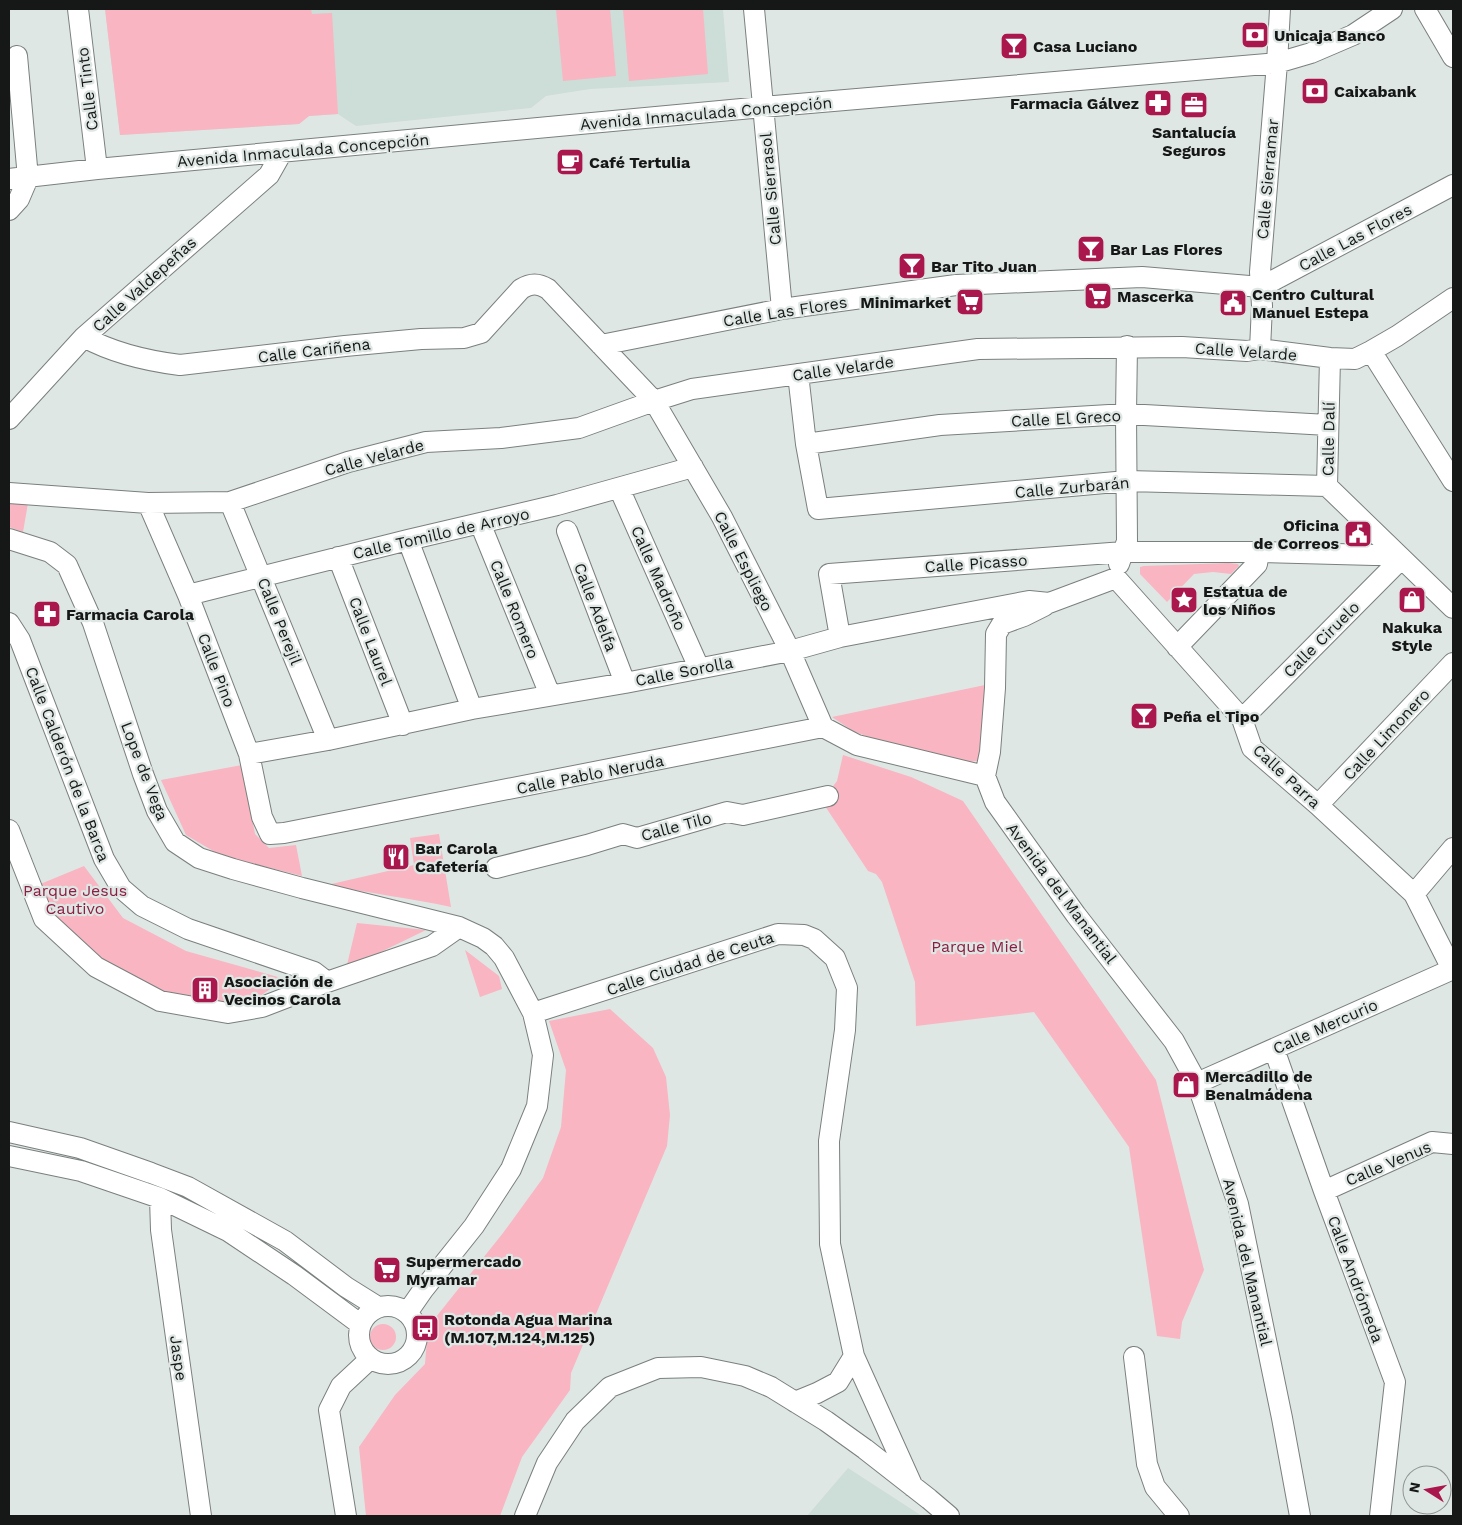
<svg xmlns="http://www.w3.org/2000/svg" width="1462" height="1525" viewBox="0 0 1462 1525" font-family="'Work Sans',sans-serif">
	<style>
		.built { fill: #cdddd7 }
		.green { fill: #f9b5c1 }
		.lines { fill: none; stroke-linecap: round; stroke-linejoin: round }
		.street-casing { stroke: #79807d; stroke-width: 22 }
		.street { stroke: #fff; stroke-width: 20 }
		.labels { text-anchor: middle; stroke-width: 4.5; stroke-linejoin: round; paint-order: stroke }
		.poi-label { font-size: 16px; font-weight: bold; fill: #151817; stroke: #dfe7e4; text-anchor: start }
		.street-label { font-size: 16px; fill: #151817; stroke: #dfe7e4 }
		.park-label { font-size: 16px; fill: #8b1e42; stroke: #dfe7e4 }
	</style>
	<rect width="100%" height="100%" fill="#dfe7e4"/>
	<path class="built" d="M 105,9 L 723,9 L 729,82 L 590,89 L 546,96 L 531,108 L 356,126 L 338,114 L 309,116 L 299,124 L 120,135 Z
		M 848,1468 L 922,1516 L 807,1516 Z"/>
	<path class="green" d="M 105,9 L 311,9 L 312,14 L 332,13 L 338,114 L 309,116 L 299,124 L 120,135 Z
		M 556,9 L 610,9 L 616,76 L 563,81 Z
		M 623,9 L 703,9 L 708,74 L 629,81 Z
		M 9,503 L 28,503 L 23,532 L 9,527 Z
		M 1229,563 L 1238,564 L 1239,566 L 1231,574 L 1213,572 L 1194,574 L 1167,602 L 1140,574 L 1140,567 L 1144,566 Z
		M 985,685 L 985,726 L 978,761 L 962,762 L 889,745 L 853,731 L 832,717 Z
		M 843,755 L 911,777 L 963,801 L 1156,1080 L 1204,1270 L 1182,1322 L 1180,1339 L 1157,1336 L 1129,1147 L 1034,1012 L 916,1026 L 915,982 L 882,882 L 876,874 L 868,871 L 825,806 L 831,789 L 837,781 Z
		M 242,765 L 255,834 L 269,848 L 296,845 L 302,876 L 220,855 L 186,835 L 161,780 Z
		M 439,834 L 451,907 C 410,898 368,893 327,885 L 414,865 L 410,838 Z
		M 84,866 L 123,918 L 186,951 L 285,979 L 260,996 L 227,1005 L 164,994 L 97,959 L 51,916 L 38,885 Z
		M 357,923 L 426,930 L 346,969 Z
		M 465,950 L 499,976 L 502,989 L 480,997 Z
		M 610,1009 L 653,1048 L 666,1077 L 670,1115 L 667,1146 L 571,1373 L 570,1390 L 522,1457 L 500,1516 L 366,1516 L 359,1447 L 395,1395 L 425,1364 L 428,1327 L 503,1233 L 543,1178 L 561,1127 L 566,1070 L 549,1021 Z
		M370 1337a13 13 0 1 1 26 0a13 13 0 1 1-26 0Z"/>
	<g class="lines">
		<defs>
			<path id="street" d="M 78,9 L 97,169
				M 754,9 L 782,309
				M 1425,9 L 1453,57
				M 9,179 L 97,169 L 763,107 L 1277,63 L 1311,53 L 1353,35 L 1392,9
				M 9,210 L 19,199 L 28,178 L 17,56
				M 84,337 C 113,353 148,361 180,365 L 345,346 L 421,339 L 464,338 L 481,333 L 521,289 C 531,283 538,283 548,289 L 654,401 L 722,517 L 790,651 L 823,727
				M 601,345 L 782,309 L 956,285 L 1142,277 L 1261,287 L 1453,185
				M 1260,349 L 1262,306 L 1260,272 L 1277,63 L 1280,9
				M 1371,351 L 1453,481
				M 1330,358 L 1327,486 L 1453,608
				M 798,374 L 806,444 L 818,509 L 1127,481 L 1327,486
				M 9,419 L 84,337 L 269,175 L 282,152
				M 806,444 L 940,425 L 1126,414 L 1328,425
				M 619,488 L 699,668
				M 9,493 L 148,503 L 230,502 L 348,462 L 426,442 L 501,438 L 579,428 L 654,401 L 692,389 L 978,349 L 1182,347 L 1247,351 L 1260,349 L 1330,358 L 1355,359 L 1371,351 L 1397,336 L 1453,298
				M 230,502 L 328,740
				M 148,503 L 188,595 L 249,754 L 262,817 L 270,834 L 284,833 L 823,727 L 857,745 L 985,776
				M 480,523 L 550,695
				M 567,531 L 625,683
				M 9,539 L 50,552 L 67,565 L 93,623 L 143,774 L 157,811 L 175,842 L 199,858 L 233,869 L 302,888 L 459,927 L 483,938 L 494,946 L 504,958 L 533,1013 L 543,1055 L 537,1106 L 511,1169 L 474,1226 L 423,1290 L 407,1313
				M 408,540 L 472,709
				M 338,557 L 403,725
				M 1119,564 L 1127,541 L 1126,414 L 1127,346
				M 1116,578 L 1242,719 L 1252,748 L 1318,805 L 1414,894
				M 188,595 L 408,540 L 557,505 L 693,467
				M 9,623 L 20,640 L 104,859 L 121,888 L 142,906 L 188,929 L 314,972 L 327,982
				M 840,637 L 829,574 L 1124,552 L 1259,552 L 1374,555 L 1394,552
				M 1177,647 L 1257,564 L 1259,552
				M 1242,719 L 1401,559
				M 249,754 L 328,740 L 472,709 L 625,683 L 790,651 L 840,637 L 1029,601 L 1049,603 L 1116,578
				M 985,776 L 995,802 L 1076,915 L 1174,1041 L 1197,1083 L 1238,1204 L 1282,1418 L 1300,1516
				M 985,776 L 990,752 L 995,688 L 996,634 L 1002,624 L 1024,616 L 1044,606
				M 1318,805 L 1453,663
				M 9,830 L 44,919 L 96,967 L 160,1001 L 228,1013 L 262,1007 L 327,982 L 432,946 L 459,927
				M 496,868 L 587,845 L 623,834 L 637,838 L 727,812 L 743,815 L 828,796
				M 1452,969 L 1414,894 L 1453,848
				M 533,1013 L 778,934 L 804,935 L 814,939 L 835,958 L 847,988 L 845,1030 L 829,1141 L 830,1244 L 854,1356 L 913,1487
				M 1274,1049 L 1324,1191 L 1395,1382 L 1380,1516
				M 1197,1083 L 1453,969
				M 9,1132 L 80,1148 L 151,1173 L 188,1187 L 285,1241 L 346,1287 L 378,1307
				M 9,1156 L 81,1171 L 160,1198 L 228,1231 L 294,1275 L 360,1324
				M 1324,1191 L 1432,1142 L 1453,1144
				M 160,1198 L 161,1230 L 201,1516
				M359 1335a29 29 0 1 1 58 0a29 29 0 1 1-58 0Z
				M 1134,1357 L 1147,1464 L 1155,1487 L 1179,1516
				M 795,1402 L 817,1393 L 838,1382 L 854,1356
				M 346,1516 L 329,1410 L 341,1386 L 370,1359
				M 525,1516 L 547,1463 L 575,1421 L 610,1387 L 658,1368 L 701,1367 L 745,1376 L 771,1387 L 826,1421 L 865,1449 L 929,1499 L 949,1516"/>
		</defs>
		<use href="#street" class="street-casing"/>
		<use href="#street" class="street"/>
	</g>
	<defs>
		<symbol id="bank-square" viewBox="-11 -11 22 22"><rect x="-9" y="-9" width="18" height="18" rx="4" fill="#aa174d" stroke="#dfe7e4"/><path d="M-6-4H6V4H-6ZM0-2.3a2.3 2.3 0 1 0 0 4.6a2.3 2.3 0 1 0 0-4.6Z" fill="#fff"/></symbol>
		<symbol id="bar-square" viewBox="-11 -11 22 22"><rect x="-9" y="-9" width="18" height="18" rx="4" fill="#aa174d" stroke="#dfe7e4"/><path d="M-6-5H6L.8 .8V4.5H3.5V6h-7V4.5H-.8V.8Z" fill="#fff"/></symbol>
		<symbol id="pharmacy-square" viewBox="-11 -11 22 22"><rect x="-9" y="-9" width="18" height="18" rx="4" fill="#aa174d" stroke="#dfe7e4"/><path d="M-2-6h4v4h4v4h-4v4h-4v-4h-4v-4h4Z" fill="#fff"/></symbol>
		<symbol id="office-square" viewBox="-11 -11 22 22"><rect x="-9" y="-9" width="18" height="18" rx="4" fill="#aa174d" stroke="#dfe7e4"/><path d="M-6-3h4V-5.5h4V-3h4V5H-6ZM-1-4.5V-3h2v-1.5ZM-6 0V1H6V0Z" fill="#fff"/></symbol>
		<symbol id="cafe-square" viewBox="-11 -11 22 22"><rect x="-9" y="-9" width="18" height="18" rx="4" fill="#aa174d" stroke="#dfe7e4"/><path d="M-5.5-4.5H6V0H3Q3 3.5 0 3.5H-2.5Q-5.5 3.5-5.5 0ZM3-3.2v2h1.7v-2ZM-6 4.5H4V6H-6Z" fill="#fff"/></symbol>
		<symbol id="supermarket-square" viewBox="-11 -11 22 22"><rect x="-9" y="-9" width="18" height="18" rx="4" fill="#aa174d" stroke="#dfe7e4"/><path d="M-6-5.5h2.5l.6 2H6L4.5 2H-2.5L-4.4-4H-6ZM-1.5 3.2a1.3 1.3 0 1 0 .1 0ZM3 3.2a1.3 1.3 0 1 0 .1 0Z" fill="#fff"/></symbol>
		<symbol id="civic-square" viewBox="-11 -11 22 22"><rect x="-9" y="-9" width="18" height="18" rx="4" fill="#aa174d" stroke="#dfe7e4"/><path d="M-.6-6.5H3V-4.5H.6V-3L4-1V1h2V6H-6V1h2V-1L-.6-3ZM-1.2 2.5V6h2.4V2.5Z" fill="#fff"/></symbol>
		<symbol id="sight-square" viewBox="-11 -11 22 22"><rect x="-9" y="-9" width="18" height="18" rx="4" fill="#aa174d" stroke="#dfe7e4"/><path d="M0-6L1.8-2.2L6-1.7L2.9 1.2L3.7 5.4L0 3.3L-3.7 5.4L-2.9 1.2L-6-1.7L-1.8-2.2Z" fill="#fff"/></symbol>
		<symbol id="shop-square" viewBox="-11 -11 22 22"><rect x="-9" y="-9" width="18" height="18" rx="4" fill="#aa174d" stroke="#dfe7e4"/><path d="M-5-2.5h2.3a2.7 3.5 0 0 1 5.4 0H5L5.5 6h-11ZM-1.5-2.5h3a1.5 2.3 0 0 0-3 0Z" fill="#fff"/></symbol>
		<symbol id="restaurant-square" viewBox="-11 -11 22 22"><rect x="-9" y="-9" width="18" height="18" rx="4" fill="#aa174d" stroke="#dfe7e4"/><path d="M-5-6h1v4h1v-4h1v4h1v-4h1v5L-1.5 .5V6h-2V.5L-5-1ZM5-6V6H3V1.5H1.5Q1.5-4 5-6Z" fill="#fff"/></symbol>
		<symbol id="building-square" viewBox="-11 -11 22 22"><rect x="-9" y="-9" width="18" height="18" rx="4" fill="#aa174d" stroke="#dfe7e4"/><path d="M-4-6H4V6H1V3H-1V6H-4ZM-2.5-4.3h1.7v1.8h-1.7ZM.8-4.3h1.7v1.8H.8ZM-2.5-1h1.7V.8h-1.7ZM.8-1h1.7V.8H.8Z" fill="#fff"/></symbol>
		<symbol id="bus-square" viewBox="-11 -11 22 22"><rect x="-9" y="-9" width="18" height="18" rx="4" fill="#aa174d" stroke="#dfe7e4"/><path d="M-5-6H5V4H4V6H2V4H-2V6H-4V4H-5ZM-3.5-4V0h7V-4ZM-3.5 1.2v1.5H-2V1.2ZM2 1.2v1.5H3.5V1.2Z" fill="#fff"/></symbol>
	</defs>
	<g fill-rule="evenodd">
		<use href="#bank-square" x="1239" y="19" width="32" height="32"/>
		<use href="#bar-square" x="998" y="30" width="32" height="32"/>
		<use href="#bank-square" x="1299" y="75" width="32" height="32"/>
		<use href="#pharmacy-square" x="1142" y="87" width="32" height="32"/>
		<use href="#office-square" x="1178" y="89" width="32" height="32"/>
		<use href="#cafe-square" x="554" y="146" width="32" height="32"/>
		<use href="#bar-square" x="1075" y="233" width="32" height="32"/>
		<use href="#bar-square" x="896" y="250" width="32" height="32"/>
		<use href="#supermarket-square" x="1082" y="280" width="32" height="32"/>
		<use href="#supermarket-square" x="954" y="286" width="32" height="32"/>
		<use href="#civic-square" x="1217" y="287" width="32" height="32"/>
		<use href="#civic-square" x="1342" y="518" width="32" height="32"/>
		<use href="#sight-square" x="1168" y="584" width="32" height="32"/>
		<use href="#shop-square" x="1396" y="584" width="32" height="32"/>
		<use href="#pharmacy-square" x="31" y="598" width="32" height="32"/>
		<use href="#bar-square" x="1128" y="700" width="32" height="32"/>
		<use href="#restaurant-square" x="380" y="841" width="32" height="32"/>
		<use href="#building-square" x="189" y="974" width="32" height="32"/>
		<use href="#shop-square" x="1170" y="1069" width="32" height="32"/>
		<use href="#supermarket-square" x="371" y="1254" width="32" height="32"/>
		<use href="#bus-square" x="409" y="1312" width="32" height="32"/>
	</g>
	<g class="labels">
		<g class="poi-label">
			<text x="1274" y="41">Unicaja Banco</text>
			<text x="1033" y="52">Casa Luciano</text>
			<text x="1334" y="97">Caixabank</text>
			<text x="1139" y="109" text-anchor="end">Farmacia Gálvez</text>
			<text x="1194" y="138" text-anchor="middle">Santalucía<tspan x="1194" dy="18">Seguros</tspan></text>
			<text x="589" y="168">Café Tertulia</text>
			<text x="1110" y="255">Bar Las Flores</text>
			<text x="931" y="272">Bar Tito Juan</text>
			<text x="1252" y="300">Centro Cultural<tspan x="1252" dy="18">Manuel Estepa</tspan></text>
			<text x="1117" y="302">Mascerka</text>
			<text x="951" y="308" text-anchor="end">Minimarket</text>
			<text x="1339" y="531" text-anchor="end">Oficina<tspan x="1339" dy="18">de Correos</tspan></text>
			<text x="1203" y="597">Estatua de<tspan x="1203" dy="18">los Niños</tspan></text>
			<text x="66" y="620">Farmacia Carola</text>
			<text x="1412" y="633" text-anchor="middle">Nakuka<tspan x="1412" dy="18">Style</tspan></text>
			<text x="1163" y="722">Peña el Tipo</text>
			<text x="415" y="854">Bar Carola<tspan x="415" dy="18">Cafetería</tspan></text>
			<text x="224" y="987">Asociación de<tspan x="224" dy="18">Vecinos Carola</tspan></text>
			<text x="1205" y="1082">Mercadillo de<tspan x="1205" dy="18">Benalmádena</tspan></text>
			<text x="406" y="1267">Supermercado<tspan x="406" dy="18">Myramar</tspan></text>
			<text x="444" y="1325">Rotonda Agua Marina<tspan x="444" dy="18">(M.107,M.124,M.125)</tspan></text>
		</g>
		<g class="street-label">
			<text transform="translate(87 89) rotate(-97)" y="6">Calle Tinto</text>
			<text transform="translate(706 113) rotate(-5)" y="6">Avenida Inmaculada Concepción</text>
			<text transform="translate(303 150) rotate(-5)" y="6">Avenida Inmaculada Concepción</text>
			<text transform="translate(1267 179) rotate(-85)" y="6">Calle Sierramar</text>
			<text transform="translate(770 189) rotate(-95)" y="6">Calle Sierrasol</text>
			<text transform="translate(1355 237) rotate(-28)" y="6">Calle Las Flores</text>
			<text transform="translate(144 284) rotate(-42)" y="6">Calle Valdepeñas</text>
			<text transform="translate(785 311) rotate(-9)" y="6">Calle Las Flores</text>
			<text transform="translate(314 350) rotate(-7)" y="6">Calle Cariñena</text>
			<text transform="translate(1246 351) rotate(4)" y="6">Calle Velarde</text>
			<text transform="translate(843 368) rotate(-8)" y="6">Calle Velarde</text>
			<text transform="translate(1066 418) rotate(-3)" y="6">Calle El Greco</text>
			<text transform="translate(1328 439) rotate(-89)" y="6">Calle Dalí</text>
			<text transform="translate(374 457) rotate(-15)" y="6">Calle Velarde</text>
			<text transform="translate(1072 487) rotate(-5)" y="6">Calle Zurbarán</text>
			<text transform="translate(441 533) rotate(-13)" y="6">Calle Tomillo de Arroyo</text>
			<text transform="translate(744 561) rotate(63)" y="6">Calle Espliego</text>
			<text transform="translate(976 563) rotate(-4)" y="6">Calle Picasso</text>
			<text transform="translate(659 578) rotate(66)" y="6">Calle Madroño</text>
			<text transform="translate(596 607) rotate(69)" y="6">Calle Adelfa</text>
			<text transform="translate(515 609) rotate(68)" y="6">Calle Romero</text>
			<text transform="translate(280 621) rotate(68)" y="6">Calle Perejil</text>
			<text transform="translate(1321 639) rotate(-45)" y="6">Calle Ciruelo</text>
			<text transform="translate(371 641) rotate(69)" y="6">Calle Laurel</text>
			<text transform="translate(217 670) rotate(69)" y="6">Calle Pino</text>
			<text transform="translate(684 671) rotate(-11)" y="6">Calle Sorolla</text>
			<text transform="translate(1386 734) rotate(-47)" y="6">Calle Limonero</text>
			<text transform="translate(68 764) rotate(69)" y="6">Calle Calderón de la Barca</text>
			<text transform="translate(145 771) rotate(69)" y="6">Lope de Vega</text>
			<text transform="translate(590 774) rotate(-11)" y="6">Calle Pablo Neruda</text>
			<text transform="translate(1287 776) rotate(43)" y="6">Calle Parra</text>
			<text transform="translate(676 826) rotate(-15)" y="6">Calle Tilo</text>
			<text transform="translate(1062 893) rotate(53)" y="6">Avenida del Manantial</text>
			<text transform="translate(690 963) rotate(-18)" y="6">Calle Ciudad de Ceuta</text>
			<text transform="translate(1325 1026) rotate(-24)" y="6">Calle Mercurio</text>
			<text transform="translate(1388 1163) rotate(-23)" y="6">Calle Venus</text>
			<text transform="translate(1248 1262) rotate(77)" y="6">Avenida del Manantial</text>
			<text transform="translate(1356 1279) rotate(70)" y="6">Calle Andrómeda</text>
			<text transform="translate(179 1358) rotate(82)" y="6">Jaspe</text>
		</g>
		<g class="park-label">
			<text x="75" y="896">Parque Jesus<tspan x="75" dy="18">Cautivo</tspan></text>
			<text x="977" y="952">Parque Miel</text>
		</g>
	</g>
	<rect width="1462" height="1525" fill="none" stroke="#151817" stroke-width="20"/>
	<g transform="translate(1427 1490) rotate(281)"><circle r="24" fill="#dfe7e4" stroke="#8e9492"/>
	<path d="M0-4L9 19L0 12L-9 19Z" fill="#aa174d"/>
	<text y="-8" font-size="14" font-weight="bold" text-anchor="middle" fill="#151817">N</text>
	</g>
</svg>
